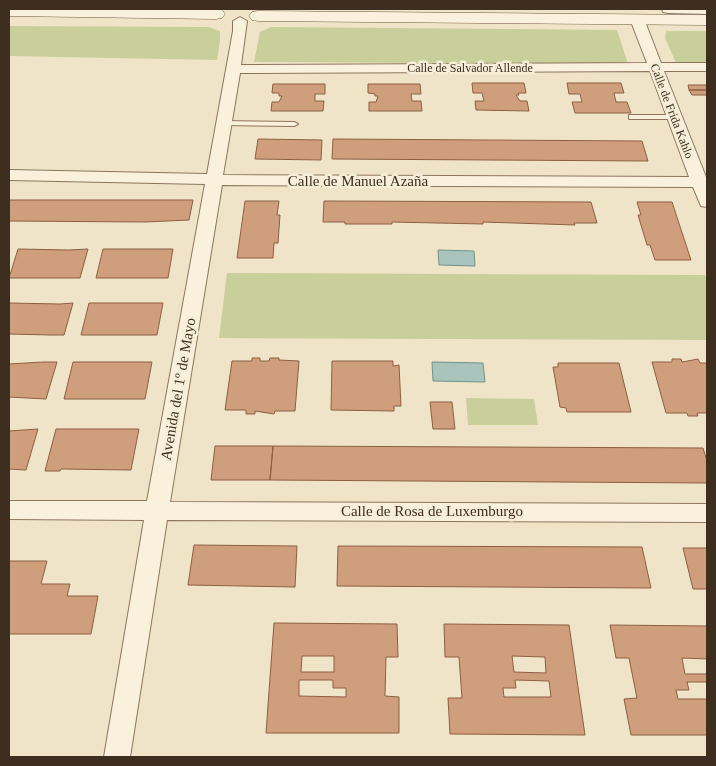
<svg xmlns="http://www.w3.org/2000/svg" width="716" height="766" viewBox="0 0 716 766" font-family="Georgia,serif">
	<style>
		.green { fill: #c9cf9b }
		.water { fill: #a9c4bc; stroke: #6f938a }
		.building { fill: #cf9f7d; stroke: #8d5f41; fill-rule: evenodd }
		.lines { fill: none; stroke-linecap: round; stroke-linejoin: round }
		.lane-casing { stroke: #8d765c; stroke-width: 2 }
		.street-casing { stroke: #8d765c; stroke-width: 2 }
		.secondary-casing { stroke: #6f573f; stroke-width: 1 }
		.lane { fill: #faf1dc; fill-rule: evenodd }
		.street { fill: #faf1dc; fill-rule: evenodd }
		.secondary { fill: #faf1dc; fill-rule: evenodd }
		.labels { text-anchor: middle; stroke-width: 5; stroke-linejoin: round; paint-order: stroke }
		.far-street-label { font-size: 12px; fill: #3d2e20; stroke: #f7eed8 }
		.street-label { font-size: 15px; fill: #3d2e20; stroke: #f7eed8 }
	</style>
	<rect width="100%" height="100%" fill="#f0e4c8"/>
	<path class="green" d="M 9,26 L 209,27 L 220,31 L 220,41 L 217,60 L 9,56 Z
		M 271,27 L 617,30 L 628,64 L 254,62 L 260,32 Z
		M 666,31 L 707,31 L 707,64 L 676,63 L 665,38 Z
		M 227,273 L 705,275 L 707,281 L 707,340 L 219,338 Z
		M 466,398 L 534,399 L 538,425 L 468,425 Z"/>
	<path class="water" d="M 438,250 L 474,251 L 475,266 L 439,265 Z
		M 432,362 L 483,363 L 485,382 L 433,381 Z"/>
	<path class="building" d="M 472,83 L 524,83 L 526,93 L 518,93 L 519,95 L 516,95 L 520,101 L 527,101 L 529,111 L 476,110 L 475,101 L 484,101 L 482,93 L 473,93 Z
		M 567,83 L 621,83 L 624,93 L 614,93 L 616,102 L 627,102 L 631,113 L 575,113 L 572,102 L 582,102 L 580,94 L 569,94 Z
		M 273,84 L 325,84 L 325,94 L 315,94 L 315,101 L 324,101 L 323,111 L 271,111 L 272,102 L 279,102 L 282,96 L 279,96 L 279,93 L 272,93 Z
		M 368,84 L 420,84 L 421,94 L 411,94 L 412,101 L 421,101 L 422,111 L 369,111 L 369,102 L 376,102 L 378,96 L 375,96 L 375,94 L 368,93 Z
		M 688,85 L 707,85 L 707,90 L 689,90 Z
		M 689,90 L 707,90 L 707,95 L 692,95 Z
		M 258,139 L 322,140 L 321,160 L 255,159 Z
		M 333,139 L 642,141 L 648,161 L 332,159 Z
		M 9,200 L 193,200 L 189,220 L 145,222 L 9,221 Z
		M 245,201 L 279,201 L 277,215 L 280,215 L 278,243 L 274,243 L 273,258 L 237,258 Z
		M 324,201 L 591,202 L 597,223 L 574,223 L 575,225 L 483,222 L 483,224 L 392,222 L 392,224 L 345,224 L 345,222 L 323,222 Z
		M 637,202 L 672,202 L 691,260 L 655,260 L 650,245 L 647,245 L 638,215 L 641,215 Z
		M 18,249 L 69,250 L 88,249 L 80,278 L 9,278 Z
		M 103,249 L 173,249 L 168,278 L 96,278 Z
		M 9,303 L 60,304 L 73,303 L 64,335 L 51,335 L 9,334 Z
		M 89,303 L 163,303 L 157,335 L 81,335 Z
		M 252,358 L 260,358 L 260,361 L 269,361 L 270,358 L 279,358 L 279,360 L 299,361 L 295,411 L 275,411 L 274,414 L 255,411 L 255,414 L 246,414 L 246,410 L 225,410 L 232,361 L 252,361 Z
		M 672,359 L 681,359 L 682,362 L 698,359 L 700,363 L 707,363 L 707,415 L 707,413 L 697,413 L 698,416 L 688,416 L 687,413 L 666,413 L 652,362 L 672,362 Z
		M 332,361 L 393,361 L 393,366 L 399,365 L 401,406 L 394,406 L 394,411 L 331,410 Z
		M 43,362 L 57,362 L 46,399 L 9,397 L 9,364 Z
		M 73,362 L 152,362 L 145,399 L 64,399 Z
		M 558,363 L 619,363 L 631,412 L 567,412 L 566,408 L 560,407 L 553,367 L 558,367 Z
		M 430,402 L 452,402 L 455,429 L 433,429 Z
		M 38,429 L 26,470 L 9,469 L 9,431 Z
		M 56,429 L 139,429 L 131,470 L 61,469 L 60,471 L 45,471 Z
		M 215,446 L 273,446 L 270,480 L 211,480 Z
		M 273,446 L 703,448 L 707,461 L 707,483 L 270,480 Z
		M 194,545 L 297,546 L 295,587 L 188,585 Z
		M 338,546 L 642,547 L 651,588 L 337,586 Z
		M 683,548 L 707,548 L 707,589 L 693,589 Z
		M 9,561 L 47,561 L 41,584 L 70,584 L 67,596 L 98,596 L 91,634 L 9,634 Z
		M 274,623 L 397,624 L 398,657 L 386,657 L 385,696 L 399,697 L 399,733 L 266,733 ZM 302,656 L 334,656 L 334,672 L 301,672 ZM 299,680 L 333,680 L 333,688 L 346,688 L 346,697 L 299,696 Z
		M 444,624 L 569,625 L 585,735 L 450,734 L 448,698 L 462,698 L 459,657 L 445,657 ZM 512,656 L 545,657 L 546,673 L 514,672 ZM 515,680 L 549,681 L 551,697 L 504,697 L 503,688 L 516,688 Z
		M 610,625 L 707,626 L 707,659 L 682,658 L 685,674 L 707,674 L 707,682 L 687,682 L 689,690 L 676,690 L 678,699 L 707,699 L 707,735 L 631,735 L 624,699 L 637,698 L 629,658 L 616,658 Z"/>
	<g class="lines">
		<defs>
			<path id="lane" d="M 629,115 L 674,115 L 678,117 L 674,119 L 629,119 Z
				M 220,121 L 294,122 L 298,124 L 294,126 L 223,125 L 219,123 Z"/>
			<path id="street" d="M 662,9 L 707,9 L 707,14 L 668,13 L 663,12 Z
				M 637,15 L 644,19 L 661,63 L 707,63 L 707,71 L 664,71 L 706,177 L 707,177 L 707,207 L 701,206 L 693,187 L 222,185 L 170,502 L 707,504 L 707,522 L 167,520 L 130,757 L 104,757 L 144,520 L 9,519 L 9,501 L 147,501 L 205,184 L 9,180 L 9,170 L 207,174 L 233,31 L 233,21 L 240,17 L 247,21 L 241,65 L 647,63 L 630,19 ZM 650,71 L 689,177 L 223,175 L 240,73 Z"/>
			<path id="secondary" d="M 9,9 L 217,9 L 222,10 L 225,14 L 222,18 L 216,19 L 9,16 Z
				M 258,11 L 707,15 L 707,25 L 258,21 L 252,20 L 249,16 L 252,12 Z"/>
		</defs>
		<use href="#lane" class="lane-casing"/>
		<use href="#street" class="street-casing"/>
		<use href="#secondary" class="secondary-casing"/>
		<use href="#lane" class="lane"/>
		<use href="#street" class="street"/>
		<use href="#secondary" class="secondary"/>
	</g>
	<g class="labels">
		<g class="far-street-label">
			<text x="470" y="72">Calle de Salvador Allende</text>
			<text transform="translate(672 111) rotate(69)" y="4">Calle de Frida Kahlo</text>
		</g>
		<g class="street-label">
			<text x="358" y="186">Calle de Manuel Azaña</text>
			<text transform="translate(178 389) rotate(-80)" y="5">Avenida del 1º de Mayo</text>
			<text x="432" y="516">Calle de Rosa de Luxemburgo</text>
		</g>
	</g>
	<rect width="716" height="766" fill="none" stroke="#3d2e20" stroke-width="20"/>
</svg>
